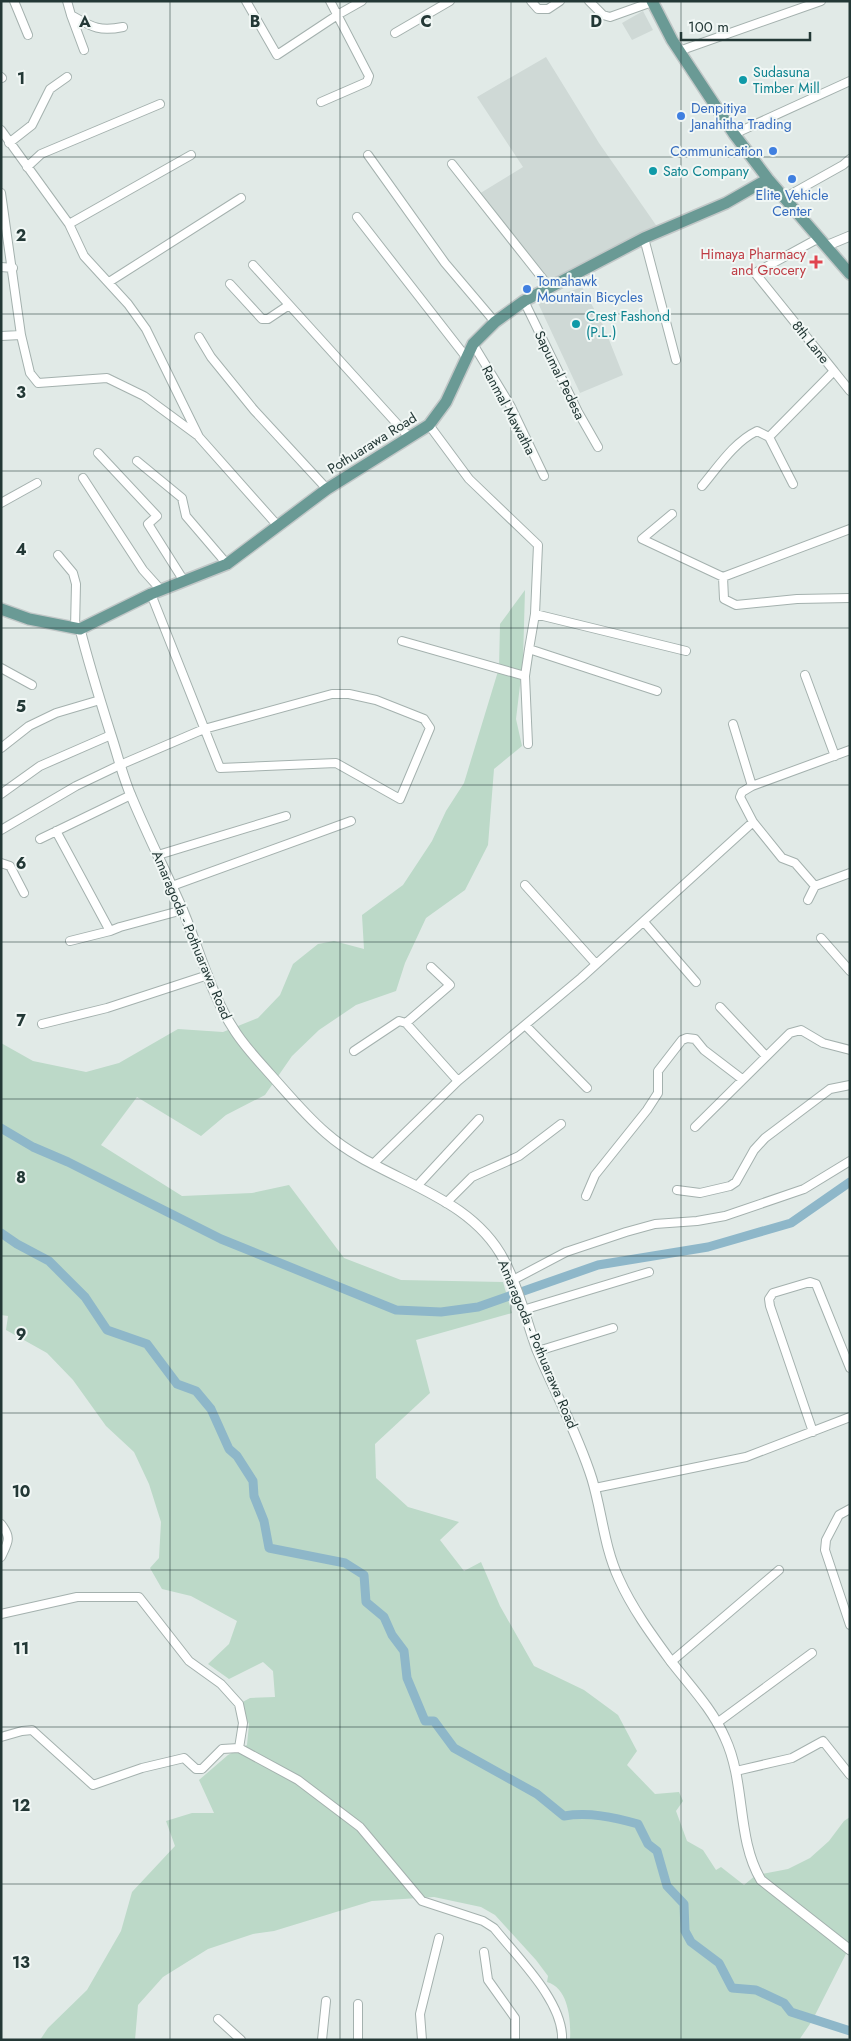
<svg xmlns="http://www.w3.org/2000/svg" width="851" height="2041" viewBox="0 0 851 2041" font-family="Jost,sans-serif">
	<style>
		.built { fill: #cfd9d6 }
		.green { fill: #bcd9c8 }
		.lines { fill: none; stroke-linecap: round; stroke-linejoin: round }
		.canal { stroke: #8eb7c9; stroke-width: 9 }
		.minor-casing { stroke: #a4b1ae; stroke-width: 10 }
		.tertiary-casing { stroke: #a4b1ae; stroke-width: 11 }
		.primary-casing { stroke: #c1c7c7; stroke-width: 14 }
		.minor { stroke: #fff; stroke-width: 8 }
		.tertiary { stroke: #fff; stroke-width: 9 }
		.primary { stroke: #6a9a95; stroke-width: 11 }
		.grid { fill: none; stroke: #233836; stroke-width: 1; stroke-opacity: 0.55 }
		.culture-dot { fill: #0f9aa8; stroke: #f1f7f5; stroke-width: 2 }
		.shop-dot { fill: #3f7fe0; stroke: #f1f7f5; stroke-width: 2 }
		.health-dot { fill: #e0444e; stroke: #f1f7f5; stroke-width: 2 }
		.labels { text-anchor: middle; stroke-width: 4; stroke-linejoin: round; paint-order: stroke }
		.culture-label { font-size: 14px; fill: #0d838f; stroke: #f1f7f5; text-anchor: start }
		.shop-label { font-size: 14px; fill: #366cbe; stroke: #f1f7f5; text-anchor: start }
		.health-label { font-size: 14px; fill: #be3a42; stroke: #f1f7f5; text-anchor: end }
		.street-label { font-size: 14px; fill: #233836; stroke: #f1f7f5 }
		.grid-label { font-size: 16px; text-anchor: middle; font-weight: bold; fill: #233836; stroke: #f1f7f5; stroke-width: 4; stroke-linejoin: round; paint-order: stroke }
	</style>
	<rect width="100%" height="100%" fill="#e1eae7"/>
	<path class="built" d="M 643,11 L 653,30 L 632,40 L 622,23 Z
		M 546,57 L 599,143 L 658,228 L 544,287 L 474,197 L 523,167 L 477,97 Z
		M 582,287 L 604,327 L 623,375 L 580,393 L 538,303 Z"/>
	<path class="green" d="M 525,590 L 523,660 L 516,719 L 522,746 L 494,769 L 488,845 L 465,890 L 426,918 L 405,963 L 396,991 L 356,1005 L 319,1030 L 292,1056 L 265,1095 L 226,1115 L 201,1136 L 137,1097 L 101,1145 L 182,1196 L 252,1193 L 289,1185 L 344,1258 L 401,1280 L 503,1282 L 512,1313 L 416,1340 L 430,1393 L 375,1444 L 376,1478 L 408,1507 L 459,1522 L 440,1540 L 464,1571 L 481,1562 L 500,1606 L 534,1666 L 584,1690 L 618,1715 L 637,1751 L 627,1765 L 655,1794 L 679,1792 L 683,1801 L 676,1811 L 687,1841 L 703,1850 L 716,1870 L 721,1867 L 744,1885 L 756,1875 L 788,1869 L 810,1858 L 829,1841 L 844,1821 L 850,1817 L 850,1946 L 812,2021 L 799,2040 L 570,2040 C 571,2021 569,1988 547,1982 L 548,1976 L 536,1960 L 495,1915 L 481,1907 L 434,1897 L 372,1901 L 274,1931 L 253,1934 L 208,1949 L 163,1977 L 138,2005 L 135,2040 L 40,2040 L 48,2028 L 87,1990 L 121,1931 L 132,1892 L 175,1846 L 166,1821 L 192,1813 L 214,1813 L 199,1780 L 228,1755 L 247,1745 L 249,1724 L 239,1704 L 250,1698 L 275,1697 L 273,1671 L 263,1662 L 229,1679 L 208,1664 L 229,1644 L 237,1621 L 191,1596 L 162,1589 L 150,1568 L 159,1558 L 161,1522 L 149,1484 L 134,1452 L 106,1426 L 73,1380 L 47,1353 L 6,1330 L 8,1316 L 1,1315 L 1,1043 L 33,1061 L 86,1072 L 119,1063 L 178,1029 L 223,1032 L 258,1018 L 280,995 L 293,964 L 318,944 L 334,941 L 364,949 L 362,915 L 403,885 L 432,841 L 446,811 L 464,783 L 499,668 L 500,624 Z"/>
	<g class="lines">
		<path class="canal" d="M 1,1128 L 33,1147 L 68,1162 L 221,1239 L 396,1310 L 441,1312 L 478,1307 L 598,1265 L 708,1247 L 791,1223 L 850,1182
			M 1,1233 L 17,1244 L 49,1261 L 85,1297 L 107,1330 L 147,1344 L 177,1384 L 196,1391 L 211,1409 L 229,1449 L 237,1456 L 253,1481 L 254,1496 L 264,1521 L 269,1548 L 345,1563 L 364,1575 L 366,1602 L 384,1617 L 392,1635 L 404,1651 L 407,1678 L 425,1721 L 434,1721 L 454,1748 L 537,1794 L 564,1816 C 589,1812 613,1817 638,1824 L 648,1844 L 657,1851 L 667,1886 L 684,1904 L 685,1931 L 691,1942 L 719,1963 L 732,1988 L 756,1990 L 784,2003 L 791,2012 L 850,2031"/>
		<defs>
			<path id="minor" d="M 14,1 L 28,35
				M 67,1 L 71,15 C 92,27 99,32 123,27
				M 246,1 L 277,55 L 339,14 L 362,1
				M 531,1 L 538,9 L 548,9 L 560,1
				M 589,1 L 603,15 L 610,17 L 652,2
				M 71,15 L 84,50
				M 395,33 L 450,1
				M 679,51 L 821,1
				M 1,77 L 2,78
				M 321,102 L 367,82 L 369,76 L 330,1
				M 1,130 L 69,224 L 84,256 L 128,304 L 146,329 L 199,437 L 278,526
				M 734,134 L 850,81
				M 9,143 L 32,125 L 50,89 L 67,77
				M 368,155 L 445,263 L 495,322
				M 452,164 L 550,288
				M 27,167 L 41,154 L 160,104
				M 1,193 L 21,335
				M 784,198 L 843,165 L 850,159
				M 357,217 L 466,357
				M 69,224 L 191,155
				M 644,238 L 676,360
				M 253,265 L 409,437
				M 1,267 L 13,268
				M 109,282 L 241,198
				M 230,284 L 262,319 L 268,319 L 289,305
				M 524,301 L 578,412 L 598,447
				M 1,336 L 21,335 L 30,373 L 38,383 L 107,378 L 144,396 L 197,435
				M 199,337 L 211,357 L 254,410 L 327,489
				M 473,344 L 510,405 L 544,476
				M 834,371 L 850,391
				M 429,425 L 469,479 L 538,545 L 535,614 L 529,649 L 657,691
				M 769,437 L 793,484
				M 98,453 L 157,516 L 148,524 L 184,581
				M 137,461 L 182,498 L 186,516 L 227,564
				M 83,478 L 143,570 L 161,590
				M 702,486 C 718,467 734,442 757,431 L 769,437 L 834,371 L 755,273 L 819,238
				M 1,503 L 37,483
				M 672,514 L 642,539 L 723,577 L 850,529
				M 58,555 L 73,573 L 76,584 L 75,628
				M 723,577 L 724,599 L 736,605 L 797,599 L 850,598
				M 535,614 L 686,651
				M 402,641 L 525,676
				M 1,668 L 32,685
				M 805,675 L 835,756
				M 733,724 L 752,786
				M 528,744 L 525,676 L 529,649
				M 1,748 L 29,726 L 56,713 L 100,700
				M 1,794 L 40,766 L 111,735
				M 1,830 L 76,786 L 120,765 L 204,729 L 332,694 L 349,694 L 376,700 L 424,719 L 430,728 L 400,799 L 336,763 L 220,768 L 151,594
				M 56,831 L 110,931 L 120,927 L 183,910
				M 40,839 L 131,795
				M 158,855 L 286,816
				M 1,863 L 10,866 L 24,893
				M 525,885 L 596,964
				M 172,886 L 351,821
				M 815,886 L 850,873
				M 808,900 L 815,886 L 795,863 L 782,858 L 753,822 L 740,797 L 742,792 L 752,786 L 850,750
				M 644,922 L 696,982
				M 821,938 L 850,971
				M 70,941 L 110,931
				M 720,1007 L 765,1055
				M 406,1023 L 450,985 L 431,967
				M 42,1024 L 107,1008 L 208,975
				M 526,1026 L 587,1088
				M 354,1051 L 399,1021 L 406,1023 L 458,1081
				M 695,1127 L 790,1033 L 801,1030 L 823,1043 L 850,1050
				M 373,1164 L 458,1081 L 581,978 L 753,822
				M 417,1186 L 479,1119
				M 677,1190 L 700,1193 L 730,1186 L 736,1182 L 754,1150 L 765,1138 L 830,1089 L 850,1085
				M 586,1196 L 595,1175 L 647,1110 L 658,1093 L 658,1071 L 682,1040 L 687,1038 L 695,1039 L 704,1050 L 742,1079
				M 446,1203 L 472,1177 L 519,1156 L 561,1124
				M 513,1280 L 566,1252 L 626,1232 L 655,1224 L 697,1221 L 725,1216 L 804,1189 L 850,1161
				M 523,1310 L 649,1272
				M 538,1351 L 613,1328
				M 813,1432 L 770,1306 L 769,1299 L 773,1293 L 810,1282 L 816,1284 L 850,1368
				M 595,1488 L 746,1457 L 850,1417
				M 850,1509 L 839,1515 L 826,1540 L 825,1550 L 850,1625
				M 1,1524 C 12,1538 8,1542 1,1557
				M 1,1614 L 77,1597 L 139,1597 L 189,1661 L 221,1684 L 239,1704 L 243,1723 L 239,1748 L 298,1780 L 360,1827 L 422,1901 L 483,1921 L 494,1928 C 517,1957 564,2002 562,2040
				M 671,1662 L 779,1570
				M 717,1723 L 812,1653
				M 1,1737 L 22,1731 L 32,1730 L 93,1785 L 142,1768 L 184,1758 L 196,1769 L 202,1769 L 222,1749 L 239,1748
				M 736,1771 L 792,1758 L 823,1741 L 850,1775
				M 484,1952 L 488,1980 L 515,2018 L 515,2040
				M 218,2019 L 241,2040
				M 322,2040 L 326,2001
				M 358,2040 L 358,2004
				M 422,2040 L 420,2014 L 439,1938"/>
			<path id="tertiary" d="M 826,246 L 850,236
				M 80,629 C 89,665 100,700 111,735 C 118,756 123,778 132,798 C 147,834 165,870 181,906 C 198,945 210,993 233,1028 C 243,1045 257,1059 270,1074 C 288,1094 305,1115 326,1133 C 380,1181 468,1191 504,1260 C 519,1288 526,1320 537,1350 C 555,1393 578,1434 592,1479 C 602,1512 604,1547 619,1579 C 632,1608 651,1634 670,1660 C 689,1685 712,1708 725,1738 C 746,1783 736,1838 761,1880 L 850,1950"/>
			<path id="primary" d="M 652,1 L 672,40 L 734,134 L 768,179 L 850,274
				M 1,609 L 29,619 L 80,629 L 151,594 L 227,564 L 327,489 L 429,425 L 446,402 L 473,344 L 495,322 L 524,301 L 644,238 L 726,203 L 768,179"/>
		</defs>
		<use href="#minor" class="minor-casing"/>
		<use href="#tertiary" class="tertiary-casing"/>
		<use href="#primary" class="primary-casing"/>
		<use href="#minor" class="minor"/>
		<use href="#tertiary" class="tertiary"/>
		<use href="#primary" class="primary"/>
	</g>
	<path class="grid" d="M 170,1 L 170,2040M 340,1 L 340,2040M 511,1 L 511,2040M 681,1 L 681,2040M 1,157 L 850,157M 1,314 L 850,314M 1,471 L 850,471M 1,628 L 850,628M 1,785 L 850,785M 1,942 L 850,942M 1,1099 L 850,1099M 1,1256 L 850,1256M 1,1413 L 850,1413M 1,1570 L 850,1570M 1,1727 L 850,1727M 1,1884 L 850,1884"/>
	<g class="culture-dot">
		<circle cx="743" cy="80" r="5"/>
		<circle cx="653" cy="171" r="5"/>
		<circle cx="576" cy="324" r="5"/>
	</g>
	<g class="shop-dot">
		<circle cx="681" cy="116" r="5"/>
		<circle cx="773" cy="151" r="5"/>
		<circle cx="792" cy="179" r="5"/>
		<circle cx="527" cy="289" r="5"/>
	</g>
	<path class="health-dot" d="M813.5 254.5h5v5h5v5h-5v5h-5v-5h-5v-5h5z"/>
	<g class="labels">
		<g class="culture-label">
			<text x="753" y="77">Sudasuna<tspan x="753" dy="16">Timber Mill</tspan></text>
			<text x="663" y="176">Sato Company</text>
			<text x="586" y="321">Crest Fashond<tspan x="586" dy="16">(P.L.)</tspan></text>
		</g>
		<g class="shop-label">
			<text x="691" y="113">Denpitiya<tspan x="691" dy="16">Janahitha Trading</tspan></text>
			<text x="763" y="156" text-anchor="end">Communication</text>
			<text x="792" y="200" text-anchor="middle">Elite Vehicle<tspan x="792" dy="16">Center</tspan></text>
			<text x="537" y="286">Tomahawk<tspan x="537" dy="16">Mountain Bicycles</tspan></text>
		</g>
		<g class="health-label">
			<text x="806" y="259">Himaya Pharmacy<tspan x="806" dy="16">and Grocery</tspan></text>
		</g>
		<g class="street-label">
			<text transform="translate(811 342) rotate(51)" y="5">8th Lane</text>
			<text transform="translate(560 375) rotate(64)" y="5">Sapumal Pedesa</text>
			<text transform="translate(509 410) rotate(62)" y="5">Ranmal Mawatha</text>
			<text transform="translate(372 443) rotate(-32)" y="5">Pothuarawa Road</text>
			<text transform="translate(192 935) rotate(67)" y="5">Amaragoda - Pothuarawa Road</text>
			<text transform="translate(538 1344) rotate(67)" y="5">Amaragoda - Pothuarawa Road</text>
		</g>
	</g>
	<g class="grid-label">
		<text x="85" y="27">A</text>
		<text x="255" y="27">B</text>
		<text x="426" y="27">C</text>
		<text x="596" y="27">D</text>
		<text x="21" y="84">1</text>
		<text x="21" y="241">2</text>
		<text x="21" y="398">3</text>
		<text x="21" y="555">4</text>
		<text x="21" y="712">5</text>
		<text x="21" y="869">6</text>
		<text x="21" y="1026">7</text>
		<text x="21" y="1183">8</text>
		<text x="21" y="1340">9</text>
		<text x="21" y="1497">10</text>
		<text x="21" y="1654">11</text>
		<text x="21" y="1811">12</text>
		<text x="21" y="1968">13</text>
	</g>
	<rect width="851" height="2041" fill="none" stroke="#233836" stroke-width="5"/>
	<path d="M681 32v8h129v-8" fill="none" stroke="#233836" stroke-width="2.5"/>
	<text x="688" y="32" font-size="15" fill="#233836" stroke="#f1f7f5" stroke-width="4" paint-order="stroke">100 m</text>
</svg>
